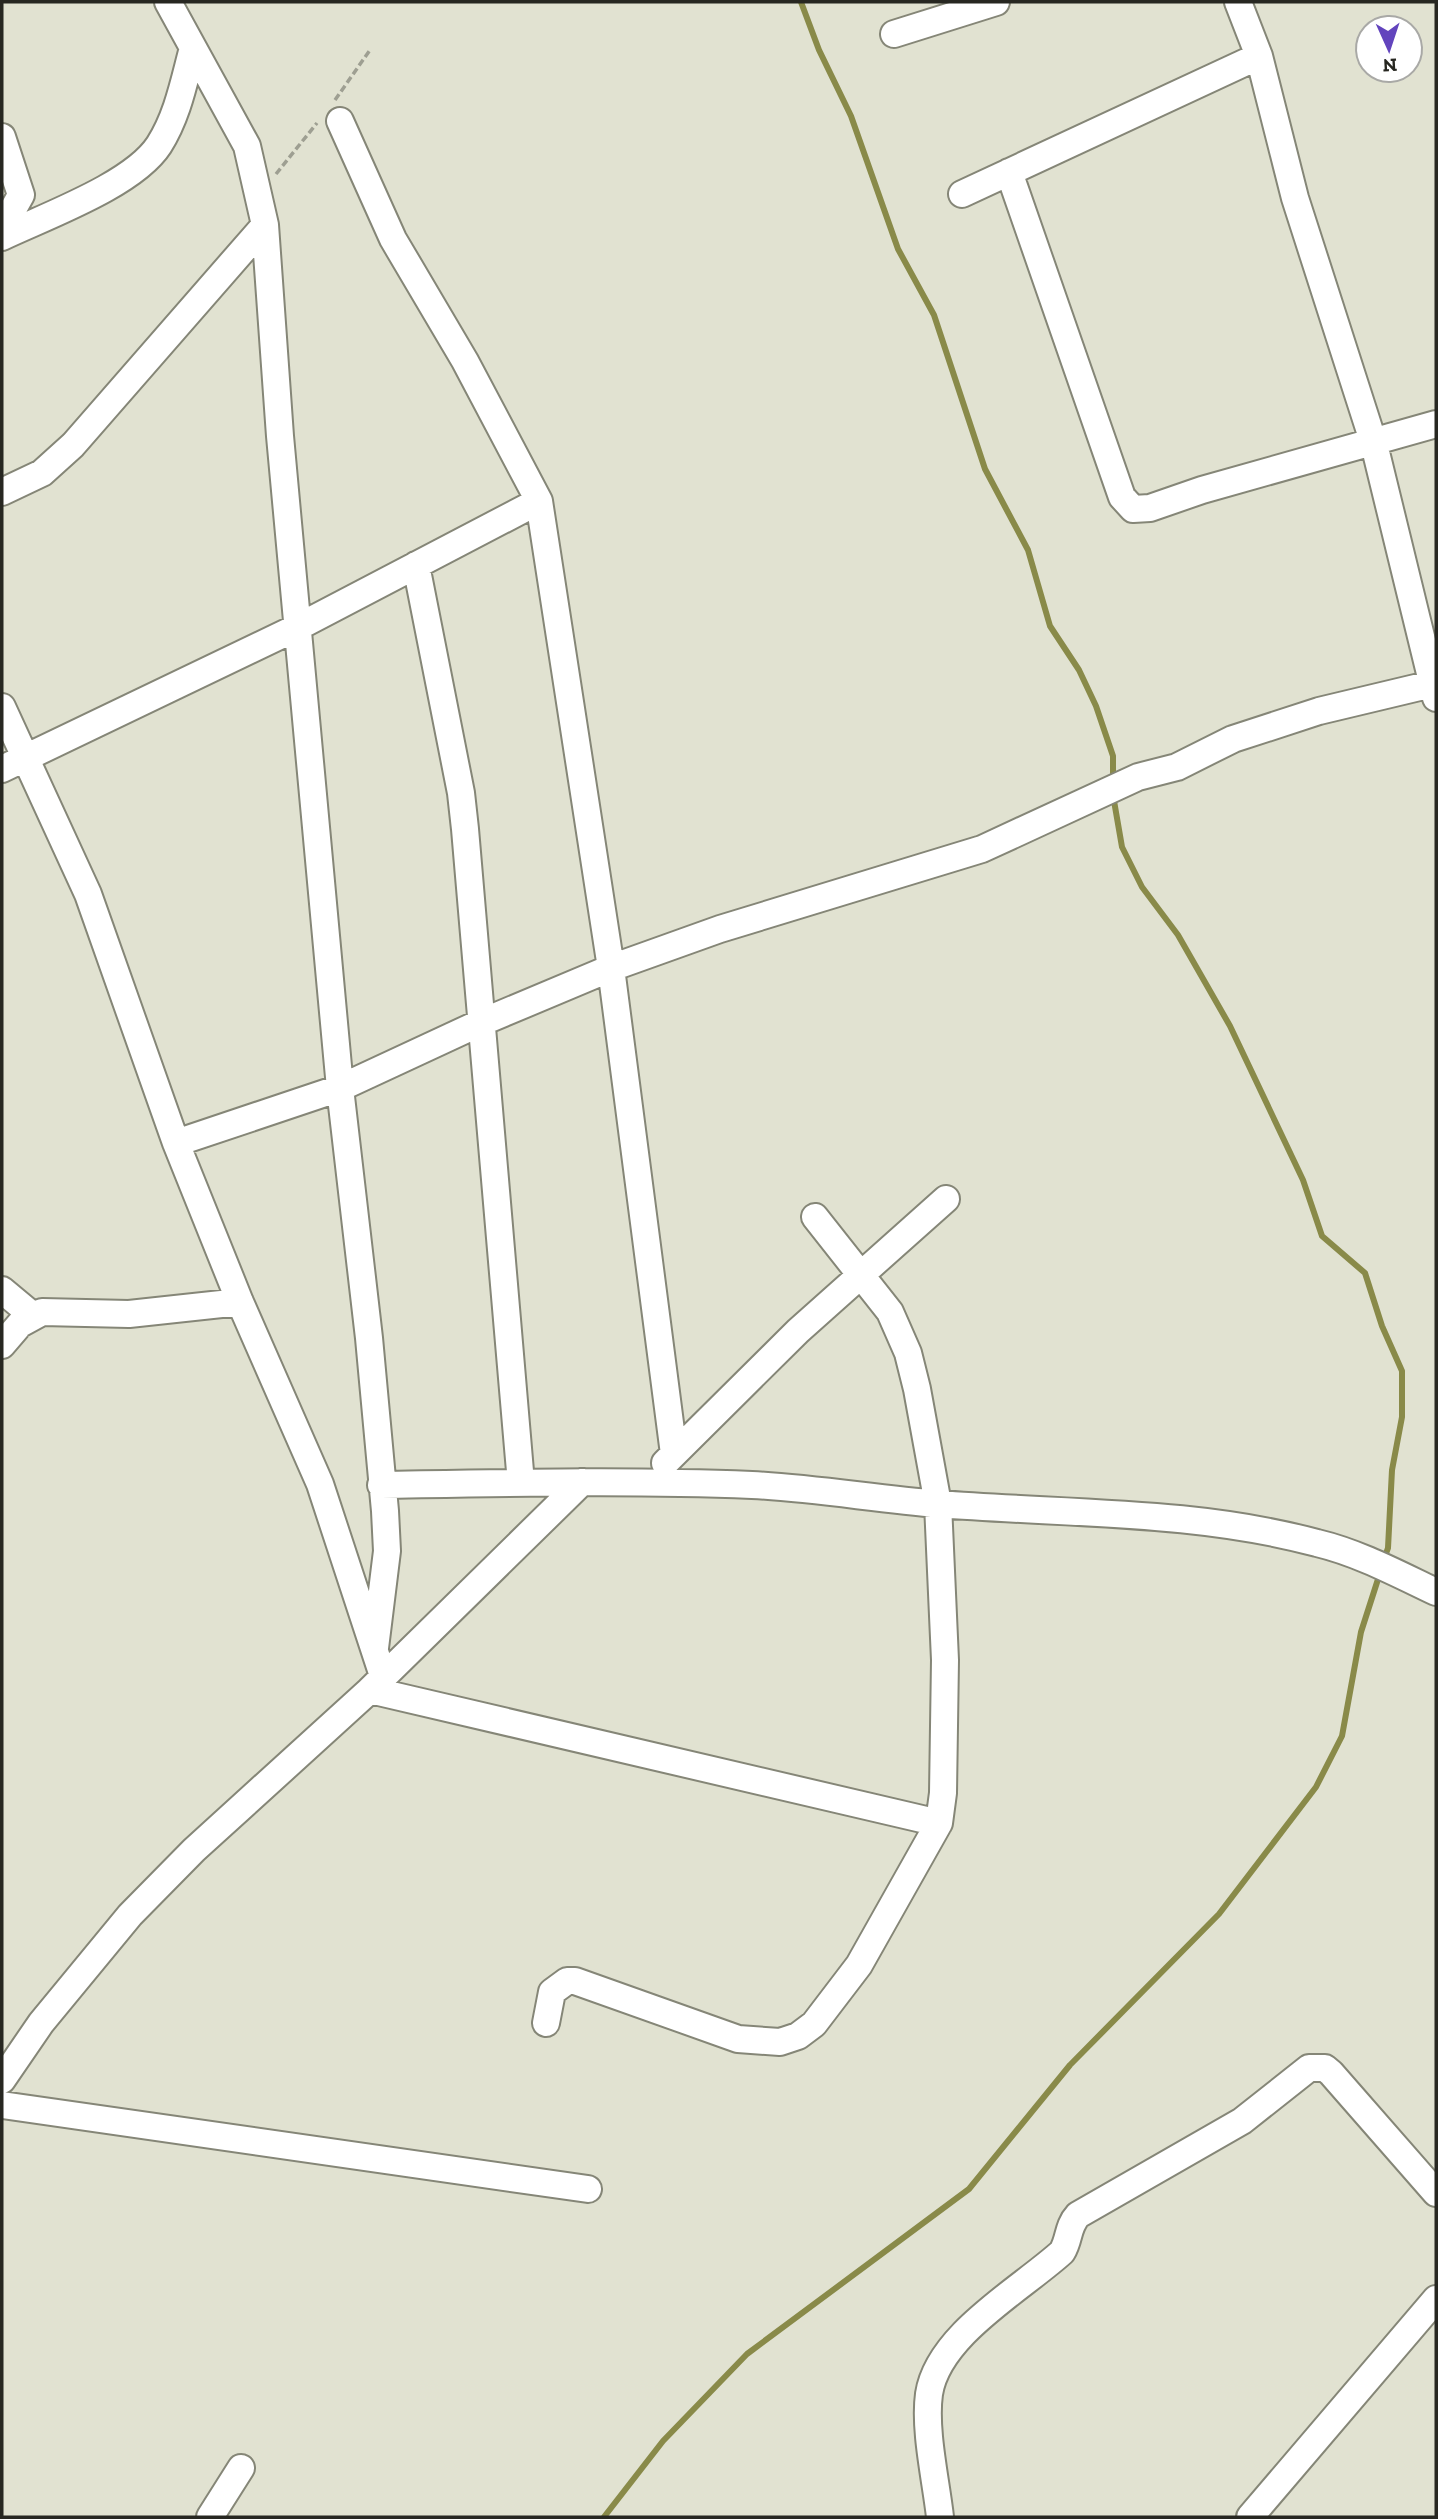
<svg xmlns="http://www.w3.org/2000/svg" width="1438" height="2519" viewBox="0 0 1438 2519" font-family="'Zilla Slab',serif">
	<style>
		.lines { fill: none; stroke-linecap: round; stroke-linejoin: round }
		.stream { stroke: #898a49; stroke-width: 6 }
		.minor-casing { stroke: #858677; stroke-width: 30 }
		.path { stroke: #9e9f92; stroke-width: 3.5; stroke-dasharray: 7 3.5; stroke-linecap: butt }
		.minor { stroke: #fff; stroke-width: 26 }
	</style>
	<rect width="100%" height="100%" fill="#e1e2d1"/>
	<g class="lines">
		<path class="stream" d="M 801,2 L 819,50 L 851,116 L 898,249 L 934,315 L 985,469 L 1028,550 L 1050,626 L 1079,670 L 1096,706 L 1113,756 L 1113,781
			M 1113,795 L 1122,847 L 1142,887 L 1178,935 L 1230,1026 L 1303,1180 L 1322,1236 L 1365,1273 L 1382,1326 L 1402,1371 L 1402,1417 L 1392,1470 L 1388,1548 L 1384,1559
			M 604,2517 L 663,2441 L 747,2354 L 969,2189 L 1070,2065 L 1219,1914 L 1316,1787 L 1342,1736 L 1361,1632 L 1380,1573"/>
		<defs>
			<path id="minor" d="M 168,2 L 247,146 L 265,225 L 280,436 L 340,1088 L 369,1338 L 385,1511 L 387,1551 L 375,1648
				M 1238,2 L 1259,56 L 1295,198 L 1374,444 L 1436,698
				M 894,34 L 996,2
				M 340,121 L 393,239 L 465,361 L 539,501 L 611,968 L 674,1454
				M 2,137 L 21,195 L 2,229
				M 1009,172 L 1122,497 L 1133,509 L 1150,508 L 1202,490 L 1436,424
				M 962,194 L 1259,56
				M 2,237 C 46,216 133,185 159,145 C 178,115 184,81 193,48
				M 2,492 L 42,473 L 73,445 L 265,225
				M 416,565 L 461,793 L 465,829 L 521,1483
				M 2,707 L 88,894 L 176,1143 L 240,1302 L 320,1484 L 383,1676
				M 2,769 L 298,627 L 539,501
				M 176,1143 L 340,1088 L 480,1023 L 611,968 L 720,929 L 982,849 L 1138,777 L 1177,767 L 1233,739 L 1319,711 L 1432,684
				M 2,1290 L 32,1315
				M 2,1345 L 20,1324 L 42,1312 L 129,1314 L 240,1302
				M 665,1463 L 798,1331 L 946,1199
				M 381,1485 C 504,1483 628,1480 752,1485 C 814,1488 876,1499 939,1504 C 1064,1514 1195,1510 1317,1543 C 1359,1553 1398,1574 1436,1592
				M 370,1690 L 939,1823
				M 546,2023 L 552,1992 L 567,1981 L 575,1981 L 738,2039 L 780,2042 L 798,2036 L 814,2024 L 859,1965 L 939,1823 L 943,1793 L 945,1660 L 938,1504 L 917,1389 L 908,1353 L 890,1312 L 815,1217
				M 2,2080 L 41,2023 L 130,1915 L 194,1850 L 370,1690 L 582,1482
				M 2,2105 L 588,2189
				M 210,2517 L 241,2468
				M 940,2517 C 936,2481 924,2430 929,2394 C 938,2335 1020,2290 1062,2252 C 1070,2239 1067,2227 1078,2215 L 1242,2121 L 1309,2068 L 1325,2068 L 1331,2073 L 1436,2193
				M 1250,2517 L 1436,2299"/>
		</defs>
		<use href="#minor" class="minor-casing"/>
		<path class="path" d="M 335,100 L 370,50
			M 276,174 L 317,123"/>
		<use href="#minor" class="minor"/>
	</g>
	<rect width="1438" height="2519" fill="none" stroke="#272721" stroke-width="7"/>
	<g transform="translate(1389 49) rotate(177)"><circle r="33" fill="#ffffff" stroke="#a9a9a6" stroke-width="2"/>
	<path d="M0-5L12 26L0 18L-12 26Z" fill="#6244bd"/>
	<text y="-10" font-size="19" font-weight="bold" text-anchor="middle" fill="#272721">N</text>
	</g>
</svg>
